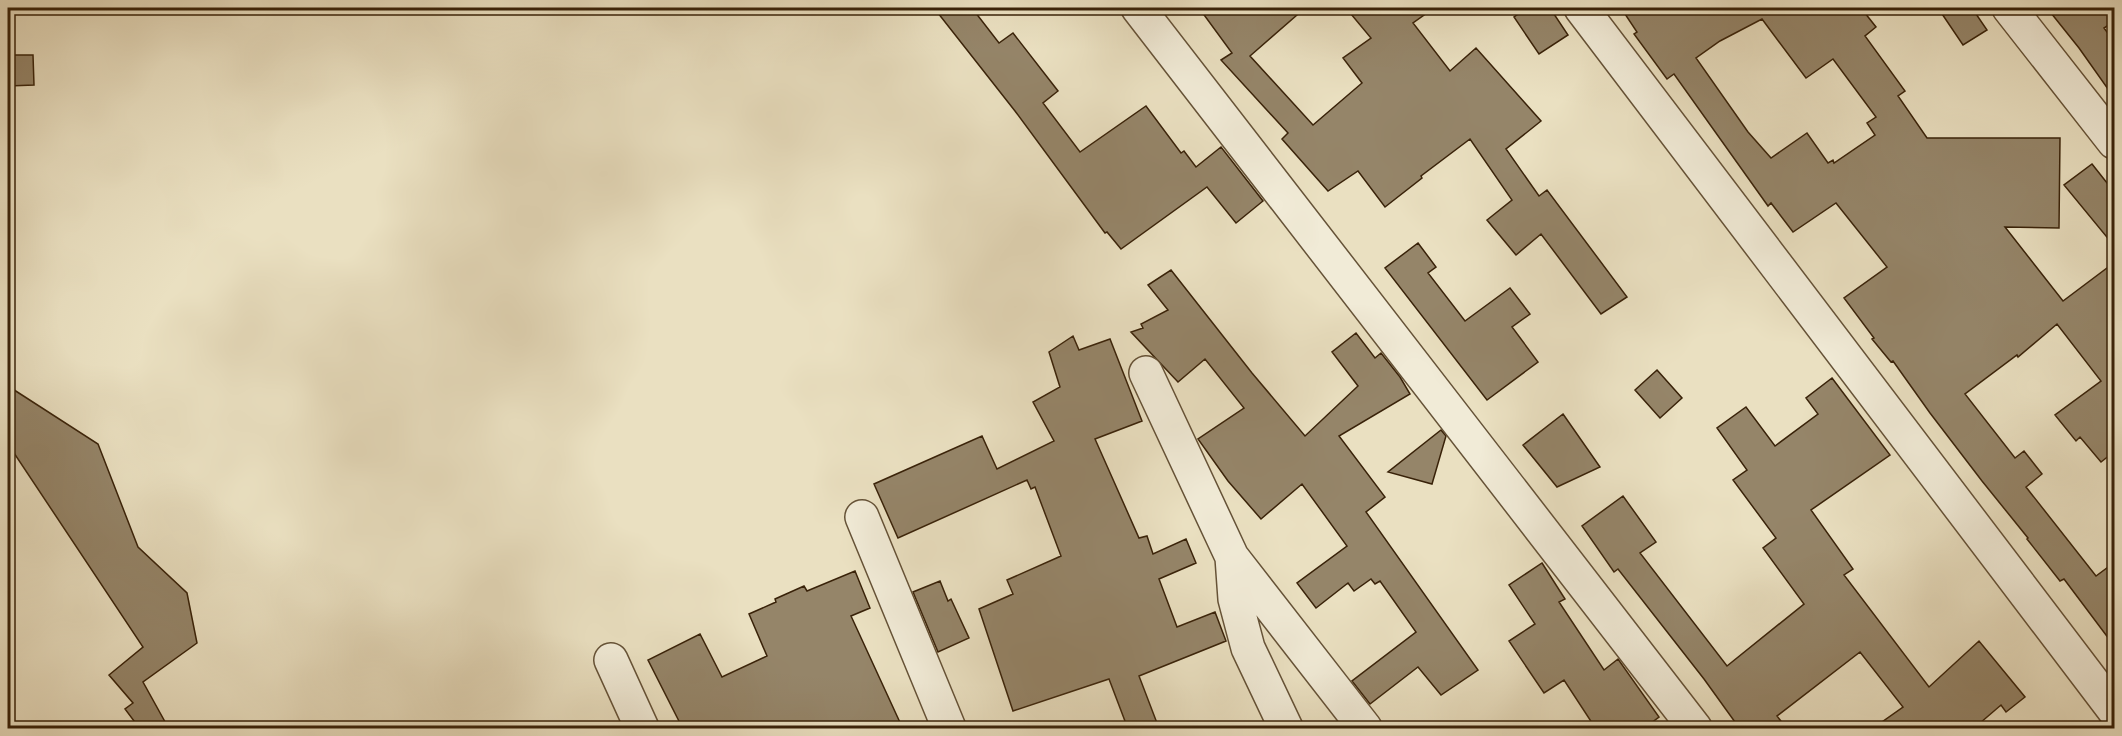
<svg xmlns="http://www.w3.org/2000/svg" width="2122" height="736" viewBox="0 0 2122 736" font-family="'IM FELL Great Primer',serif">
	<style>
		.building { fill: #958569; stroke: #392209; stroke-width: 1.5; fill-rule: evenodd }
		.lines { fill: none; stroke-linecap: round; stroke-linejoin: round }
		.minor-casing { stroke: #655237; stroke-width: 36 }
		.tertiary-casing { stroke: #655237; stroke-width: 36 }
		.minor { stroke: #f1ebd7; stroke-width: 33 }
		.tertiary { stroke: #f1ebd7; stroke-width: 33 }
	</style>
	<rect width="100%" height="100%" fill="#eae0c1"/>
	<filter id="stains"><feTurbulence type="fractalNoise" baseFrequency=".00333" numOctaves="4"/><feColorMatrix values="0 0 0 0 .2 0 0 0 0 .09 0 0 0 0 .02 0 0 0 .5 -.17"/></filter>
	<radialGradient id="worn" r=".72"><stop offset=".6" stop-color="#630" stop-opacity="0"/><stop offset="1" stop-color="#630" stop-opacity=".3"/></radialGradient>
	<path class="building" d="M 934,8 L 972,8 L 999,43 L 1013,33 L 1058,91 L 1043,103 L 1080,152 L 1146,106 L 1181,153 L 1184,151 L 1196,167 L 1221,147 L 1263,201 L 1236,223 L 1207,187 L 1121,249 L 1107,232 L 1105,233 L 1015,111 Z
		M 1199,8 L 1305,8 L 1250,56 L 1313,125 L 1362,83 L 1343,58 L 1371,38 L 1346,8 L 1434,8 L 1413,23 L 1450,71 L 1476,48 L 1541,121 L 1506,149 L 1539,196 L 1547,190 L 1627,297 L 1601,314 L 1541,234 L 1516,255 L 1487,220 L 1512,200 L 1470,139 L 1421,176 L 1422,178 L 1385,207 L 1358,171 L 1328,191 L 1282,139 L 1288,133 L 1221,60 L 1232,53 Z
		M 1527,8 L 1550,8 L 1568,35 L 1539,54 L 1514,17 Z
		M 1621,8 L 1861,8 L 1876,27 L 1865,36 L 1905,91 L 1898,96 L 1927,138 L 2060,138 L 2059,228 L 2005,227 L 2063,301 L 2115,262 L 2115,451 L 2101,462 L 2080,437 L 2076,441 L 2055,415 L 2101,381 L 2057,324 L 2018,357 L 2017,355 L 1965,394 L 2015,458 L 2024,451 L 2042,474 L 2026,487 L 2096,576 L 2115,562 L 2115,647 L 2064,579 L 2060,581 L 2027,539 L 2028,538 L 1982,481 L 1930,413 L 1893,361 L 1891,362 L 1872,339 L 1874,338 L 1844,298 L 1887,267 L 1836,203 L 1793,232 L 1771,203 L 1768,206 L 1674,74 L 1667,79 L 1634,34 L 1637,32 ZM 1762,19 L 1806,78 L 1833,59 L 1876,117 L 1867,123 L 1875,135 L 1834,163 L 1833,160 L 1828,163 L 1807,133 L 1771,158 L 1748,132 L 1696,58 L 1720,41 Z
		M 1938,8 L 1972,8 L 1987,30 L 1963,45 Z
		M 2047,8 L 2115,8 L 2115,21 L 2104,28 L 2115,43 L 2115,99 L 2079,48 Z
		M 8,55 L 33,55 L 34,85 L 8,86 Z
		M 2092,164 L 2115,193 L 2115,247 L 2064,185 Z
		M 1418,243 L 1436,267 L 1428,273 L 1465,321 L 1510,288 L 1530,314 L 1512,327 L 1538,362 L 1487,400 L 1385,268 Z
		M 1171,270 L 1252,373 L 1305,436 L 1358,386 L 1332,352 L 1356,333 L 1375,358 L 1381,353 L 1400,377 L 1410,394 L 1339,436 L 1385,497 L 1366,512 L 1478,670 L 1441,695 L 1418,667 L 1370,704 L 1352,681 L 1416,632 L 1380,581 L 1375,584 L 1371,579 L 1354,591 L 1348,583 L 1316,608 L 1297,583 L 1347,546 L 1302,484 L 1261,519 L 1228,481 L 1198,439 L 1244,408 L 1205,359 L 1178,382 L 1131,332 L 1143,328 L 1141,324 L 1168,310 L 1148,285 Z
		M 1073,336 L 1079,350 L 1110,339 L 1142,421 L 1095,439 L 1139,538 L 1147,536 L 1153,554 L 1186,539 L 1196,563 L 1159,579 L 1177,627 L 1215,612 L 1226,641 L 1139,676 L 1157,723 L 1144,729 L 1128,729 L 1109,679 L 1013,711 L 979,609 L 1013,594 L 1007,580 L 1061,556 L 1035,487 L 1031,489 L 1027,480 L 898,538 L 874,484 L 982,436 L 997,469 L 1054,441 L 1033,402 L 1060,387 L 1049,352 Z
		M 1657,370 L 1682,398 L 1660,418 L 1635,390 Z
		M 1832,378 L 1890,455 L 1811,510 L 1853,569 L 1844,575 L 1929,687 L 1979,641 L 2025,697 L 2006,712 L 2001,705 L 1973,729 L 1872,729 L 1903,707 L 1860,652 L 1777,716 L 1787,729 L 1740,729 L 1704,679 L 1618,569 L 1614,572 L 1582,526 L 1623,496 L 1656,542 L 1640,553 L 1727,666 L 1804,604 L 1763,548 L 1776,538 L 1733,480 L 1747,470 L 1717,428 L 1746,407 L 1775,446 L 1818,414 L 1806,398 Z
		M 8,386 L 98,444 L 138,547 L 187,593 L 197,643 L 143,682 L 169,729 L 140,729 L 125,709 L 133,703 L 109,675 L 143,647 L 8,444 Z
		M 1563,414 L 1600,467 L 1557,487 L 1523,445 Z
		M 1441,430 L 1446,436 L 1432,484 L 1388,472 Z
		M 1542,563 L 1565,599 L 1559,602 L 1604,670 L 1618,659 L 1659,717 L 1643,729 L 1596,729 L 1564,680 L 1544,693 L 1509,641 L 1535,624 L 1509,585 Z
		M 855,571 L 870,608 L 851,616 L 903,729 L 683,729 L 648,660 L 700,634 L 722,677 L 767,656 L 749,614 L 776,602 L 775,599 L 804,586 L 807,591 Z
		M 940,581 L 948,601 L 951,599 L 969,638 L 938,652 L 913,592 Z"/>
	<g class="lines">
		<defs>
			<path id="minor" d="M 1138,8 L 1695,728
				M 1581,8 L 2114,710
				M 1146,373 L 1232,557 L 1365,728
				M 862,517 L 949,728
				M 1232,557 L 1235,599 L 1248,648 L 1286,728
				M 611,660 L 642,728"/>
			<path id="tertiary" d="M 2009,8 L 2114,142"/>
		</defs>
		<use href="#minor" class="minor-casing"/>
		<use href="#tertiary" class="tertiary-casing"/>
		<use href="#minor" class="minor"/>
		<use href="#tertiary" class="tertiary"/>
	</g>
	<rect width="2122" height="736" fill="none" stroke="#eae0c1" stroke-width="30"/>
	<rect x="9" y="9" width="2104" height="718" fill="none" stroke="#392209" stroke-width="3"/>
	<rect x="15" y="15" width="2092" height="706" fill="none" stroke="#392209" stroke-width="1.5"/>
	<rect width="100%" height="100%" filter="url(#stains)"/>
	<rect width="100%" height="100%" fill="url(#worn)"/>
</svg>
